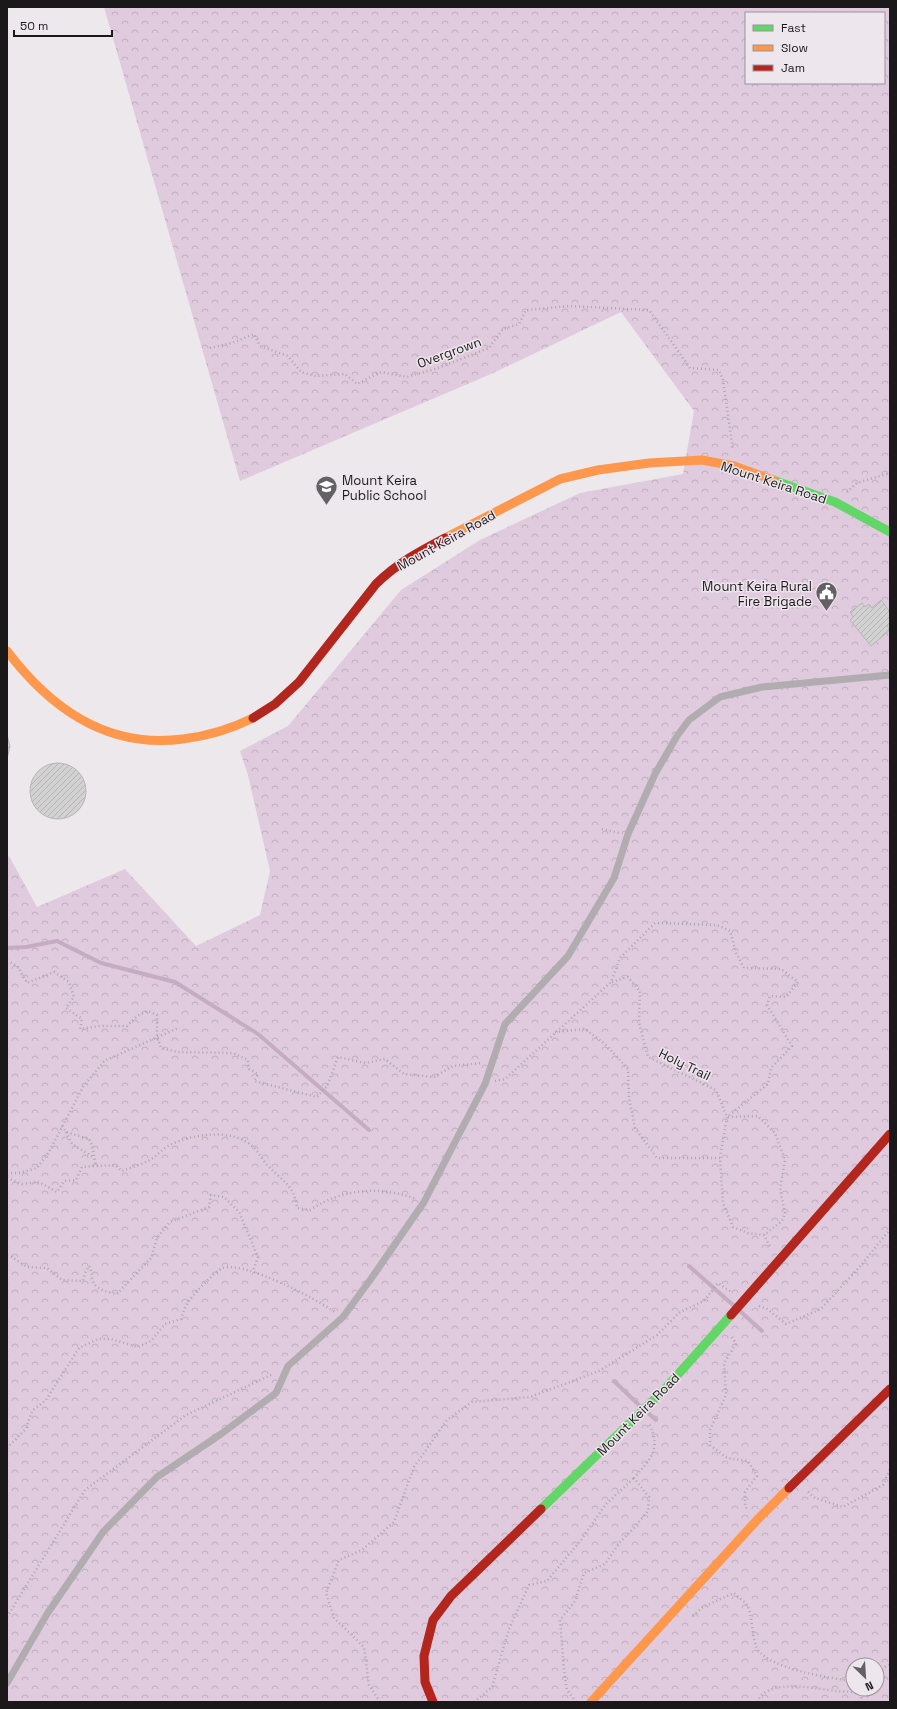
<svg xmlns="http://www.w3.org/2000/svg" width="897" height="1709" viewBox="0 0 897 1709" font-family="'Space Grotesk',sans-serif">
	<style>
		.forest { fill: url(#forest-crowns); fill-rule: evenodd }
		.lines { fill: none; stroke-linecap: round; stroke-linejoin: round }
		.stream { stroke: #c6acc3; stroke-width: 4 }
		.building { fill: url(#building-hatch); stroke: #b7b6b7 }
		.path { stroke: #aaa7aa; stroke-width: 2.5; stroke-dasharray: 1 3; stroke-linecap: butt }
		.lane { stroke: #b0acaf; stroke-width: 7 }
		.fast { stroke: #63d668; stroke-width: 9 }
		.slow { stroke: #ff974d; stroke-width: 9 }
		.jam { stroke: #b3261e; stroke-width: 9 }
		.labels { text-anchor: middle; stroke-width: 3; stroke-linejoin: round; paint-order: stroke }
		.street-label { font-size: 13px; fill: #1b181a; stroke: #eee6ed }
		.poi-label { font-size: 13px; fill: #1b181a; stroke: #eee6ed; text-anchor: start }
	</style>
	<defs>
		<pattern id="forest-crowns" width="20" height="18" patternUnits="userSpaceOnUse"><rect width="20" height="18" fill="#dfcbdd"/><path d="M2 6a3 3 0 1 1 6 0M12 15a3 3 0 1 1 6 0" fill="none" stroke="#bfaebd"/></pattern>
		<pattern id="building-hatch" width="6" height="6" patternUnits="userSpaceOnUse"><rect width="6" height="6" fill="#d3d2d3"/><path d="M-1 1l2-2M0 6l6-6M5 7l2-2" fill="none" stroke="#b5b4b5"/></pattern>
	</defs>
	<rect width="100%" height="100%" fill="#ece8ec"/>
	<path class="forest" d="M 104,7 L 890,7 L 890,1702 L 7,1702 L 7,858 L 9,856 L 37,907 L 125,869 L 196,946 L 260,915 L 270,871 L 248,775 L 240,751 L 288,726 L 401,590 L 480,540 L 580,493 L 683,474 L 694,411 L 621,312 L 491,374 L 240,481 ZM 746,13 L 884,13 L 884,83 L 746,83 ZM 853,1665 L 877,1665 L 877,1689 L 853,1689 Z"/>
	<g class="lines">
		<path class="stream" d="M 7,948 L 26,947 L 57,941 L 101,963 L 175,982 L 258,1034 L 369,1130
			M 689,1266 L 733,1305
			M 740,1311 L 762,1331
			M 614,1381 L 640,1406
			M 647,1412 L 656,1420"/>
	</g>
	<path class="building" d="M 881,600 L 890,612 L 890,624 L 887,626 L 890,630 L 871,646 L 850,620 L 853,617 L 850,612 L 862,603 L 865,607 L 869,604 L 872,608 Z
		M 7,735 L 10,746 L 7,759 Z
		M30 791a28 28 0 1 1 56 0a28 28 0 1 1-56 0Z"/>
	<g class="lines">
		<path class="path" d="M 210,348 L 232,343 L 254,334 L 260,346 L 288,356 L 301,372 L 316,376 L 345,374 L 357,384 L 381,372 L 407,377 L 438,368 L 489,348 L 503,329 L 519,324 L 526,310 L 569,306 L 649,310 L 690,368 L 719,370 L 723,380 L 733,450
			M 847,492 L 857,483 L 890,473
			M 602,829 L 620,833
			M 7,963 L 10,962 L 18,967 L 27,983 L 54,972 L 69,982 L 74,997 L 66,1008 L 82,1019 L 80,1029 L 100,1026 L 127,1026 L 137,1016 L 148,1011 L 157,1015 L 157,1036 L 161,1048 L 178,1052 L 233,1053 L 248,1060 L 249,1069 L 258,1074 L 254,1081 L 317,1097 L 327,1086 L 338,1057 L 365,1063 L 385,1059 L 404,1074 L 434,1077 L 453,1066 L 482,1063
			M 612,982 L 628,977 L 640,991 L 639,1023 L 648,1057 L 716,1090 L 727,1117 L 758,1116 L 775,1133 L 785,1160 L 780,1190 L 785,1213 L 782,1221 L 764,1235
			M 555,1032 L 585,1029 L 605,1044 L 628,1069 L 629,1097 L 635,1128 L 657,1158 L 720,1158
			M 495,1081 L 505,1079 L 611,982 L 620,958 L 655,923 L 717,925 L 730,931 L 736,953 L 744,968 L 781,969 L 798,982 L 786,997 L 770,996 L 767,1005 L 792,1046 L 771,1068 L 768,1084 L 727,1117 L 720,1158 L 723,1203 L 733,1227 L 748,1233 L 764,1235 L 770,1247
			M 62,1126 L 66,1132 L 89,1139 C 94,1147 93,1155 96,1165
			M 66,1132 L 72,1144 L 93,1157
			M 7,1173 L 19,1173 L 37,1168 L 49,1152 L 83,1087 L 104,1061 L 178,1028
			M 7,1178 L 22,1184 L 39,1182 L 57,1192 L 64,1181 L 76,1180 L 82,1167 L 115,1165 L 122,1171 C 130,1168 140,1165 148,1161 C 156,1157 162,1149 170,1145 C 192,1134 232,1128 252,1146 C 258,1151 262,1159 267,1165 C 283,1182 294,1184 297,1208 L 310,1210 C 342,1189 379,1185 416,1199
			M 7,1256 L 12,1257 L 27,1267 L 47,1268 L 62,1280 L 83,1281 L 85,1273 L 89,1266 C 92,1271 91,1274 92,1279 C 95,1290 108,1292 117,1294 L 151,1258 L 157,1238 L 170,1222 L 209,1207 L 211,1195 L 224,1197 L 239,1212 L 258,1257 L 253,1271
			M 759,1306 L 767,1309 L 786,1324 L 821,1309 L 863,1263 L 890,1229
			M 732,1337 L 736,1344 L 724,1363 L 726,1395 L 710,1430 L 710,1445 L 727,1458 L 748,1461 L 757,1476 L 745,1492 L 745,1506 L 747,1509
			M 7,1448 L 26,1429 L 32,1411 L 46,1400 L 79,1348 L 98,1339 L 111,1339 L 138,1347 L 151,1341 L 165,1324 L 181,1319 C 183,1314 184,1309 187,1304 C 191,1296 215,1271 223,1268 C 245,1261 316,1299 335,1312
			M 808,1492 L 815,1498 L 843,1507 L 883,1485 L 890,1469
			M 693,1616 L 703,1607 L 734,1593 C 738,1597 744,1601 747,1605 C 753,1614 751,1638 758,1650 C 769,1668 832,1679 853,1681
			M 7,1617 L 85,1490 L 186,1415 L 273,1374
			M 877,1676 L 885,1667 L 890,1665
			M 380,1702 L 369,1685 L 364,1647 L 334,1618 L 326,1593 L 339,1560 L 362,1550 L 394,1522 L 414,1467 L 447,1420 L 472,1402 L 530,1397 L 599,1371 L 657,1335 L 680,1312 L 704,1301 L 718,1283 L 731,1292
			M 474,1702 L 492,1687 L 509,1629 L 529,1585 L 547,1581 L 581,1540 L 606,1504 L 634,1478
			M 576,1702 L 567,1690 L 564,1670 L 560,1620 L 575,1601 L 584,1573 L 605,1564 L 620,1542 L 634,1528 L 648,1511 L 649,1497 L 634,1478 C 650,1459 662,1449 649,1424
			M 757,1702 C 768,1677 815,1689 837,1691 C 846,1692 854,1692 862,1692
			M 859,1702 L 865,1689"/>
		<path class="lane" d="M 7,1683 L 47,1614 L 103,1532 L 157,1477 L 221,1434 L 276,1393 L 288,1366 L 343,1317 L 373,1276 L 424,1202 L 485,1084 L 505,1024 L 568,956 L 614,878 L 628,834 L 655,774 L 677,736 L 689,720 L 720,697 L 762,687 L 890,675"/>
		<path class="fast" d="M 773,480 L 835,502 L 890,532
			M 541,1509 L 665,1389 L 731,1315"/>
		<path class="slow" d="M 445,538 L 560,479 L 598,470 L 649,463 L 702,460 L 734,466 L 773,480
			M 7,651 C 51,709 107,749 183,739 C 207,736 231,729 253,718
			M 591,1702 L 757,1520 L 789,1488"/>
		<path class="jam" d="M 253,718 L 275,704 L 299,682 L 376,584 C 396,564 420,551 445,538
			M 731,1315 L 890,1134
			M 789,1488 L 890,1389
			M 433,1702 L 425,1682 L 424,1656 L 433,1620 L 451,1596 L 541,1509"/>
	</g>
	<defs>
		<symbol id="school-pin" viewBox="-11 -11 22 30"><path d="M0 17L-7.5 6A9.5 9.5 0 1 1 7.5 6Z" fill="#646164" stroke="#eee6ed"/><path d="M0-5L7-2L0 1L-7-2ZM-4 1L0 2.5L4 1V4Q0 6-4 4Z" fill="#fff"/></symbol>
		<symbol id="civic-pin" viewBox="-11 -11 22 30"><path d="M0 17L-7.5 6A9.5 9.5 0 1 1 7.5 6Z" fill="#646164" stroke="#eee6ed"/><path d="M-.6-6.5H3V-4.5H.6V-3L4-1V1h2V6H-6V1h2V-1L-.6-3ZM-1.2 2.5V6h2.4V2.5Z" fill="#fff"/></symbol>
	</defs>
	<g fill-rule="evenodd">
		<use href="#school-pin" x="314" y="474" width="25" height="34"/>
		<use href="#civic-pin" x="814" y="580" width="25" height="34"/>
	</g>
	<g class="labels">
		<g class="street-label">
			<text transform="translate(449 352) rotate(-20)" y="5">Overgrown</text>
			<text transform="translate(774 482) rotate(18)" y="5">Mount Keira Road</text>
			<text transform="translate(446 540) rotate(-29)" y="5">Mount Keira Road</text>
			<text transform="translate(685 1064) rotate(26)" y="5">Holy Trail</text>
			<text transform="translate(638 1414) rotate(-45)" y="5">Mount Keira Road</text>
		</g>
		<g class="poi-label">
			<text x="342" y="485">Mount Keira<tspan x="342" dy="15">Public School</tspan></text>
			<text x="812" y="591" text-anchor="end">Mount Keira Rural<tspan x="812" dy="15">Fire Brigade</tspan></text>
		</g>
	</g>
	<rect width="897" height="1709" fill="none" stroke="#1b181a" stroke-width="16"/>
	<rect x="745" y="12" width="140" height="72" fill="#eee6ed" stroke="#9a9499"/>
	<rect x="753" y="25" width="20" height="6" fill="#63d668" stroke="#9a9499"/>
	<text x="781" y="32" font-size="12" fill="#1b181a">Fast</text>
	<rect x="753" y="45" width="20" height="6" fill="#ff974d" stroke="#9a9499"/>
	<text x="781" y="52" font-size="12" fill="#1b181a">Slow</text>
	<rect x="753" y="65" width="20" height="6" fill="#b3261e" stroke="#9a9499"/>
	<text x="781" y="72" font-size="12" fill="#1b181a">Jam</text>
	<g transform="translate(865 1677) rotate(155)"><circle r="19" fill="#eee6ed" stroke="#9a9499"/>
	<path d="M0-3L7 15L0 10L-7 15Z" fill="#646164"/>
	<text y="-6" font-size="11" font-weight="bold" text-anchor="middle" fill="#1b181a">N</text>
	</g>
	<path d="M14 30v6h98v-6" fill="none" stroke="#1b181a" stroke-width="2"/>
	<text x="20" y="30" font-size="12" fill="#1b181a" stroke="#eee6ed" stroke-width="3" paint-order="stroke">50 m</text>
</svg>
